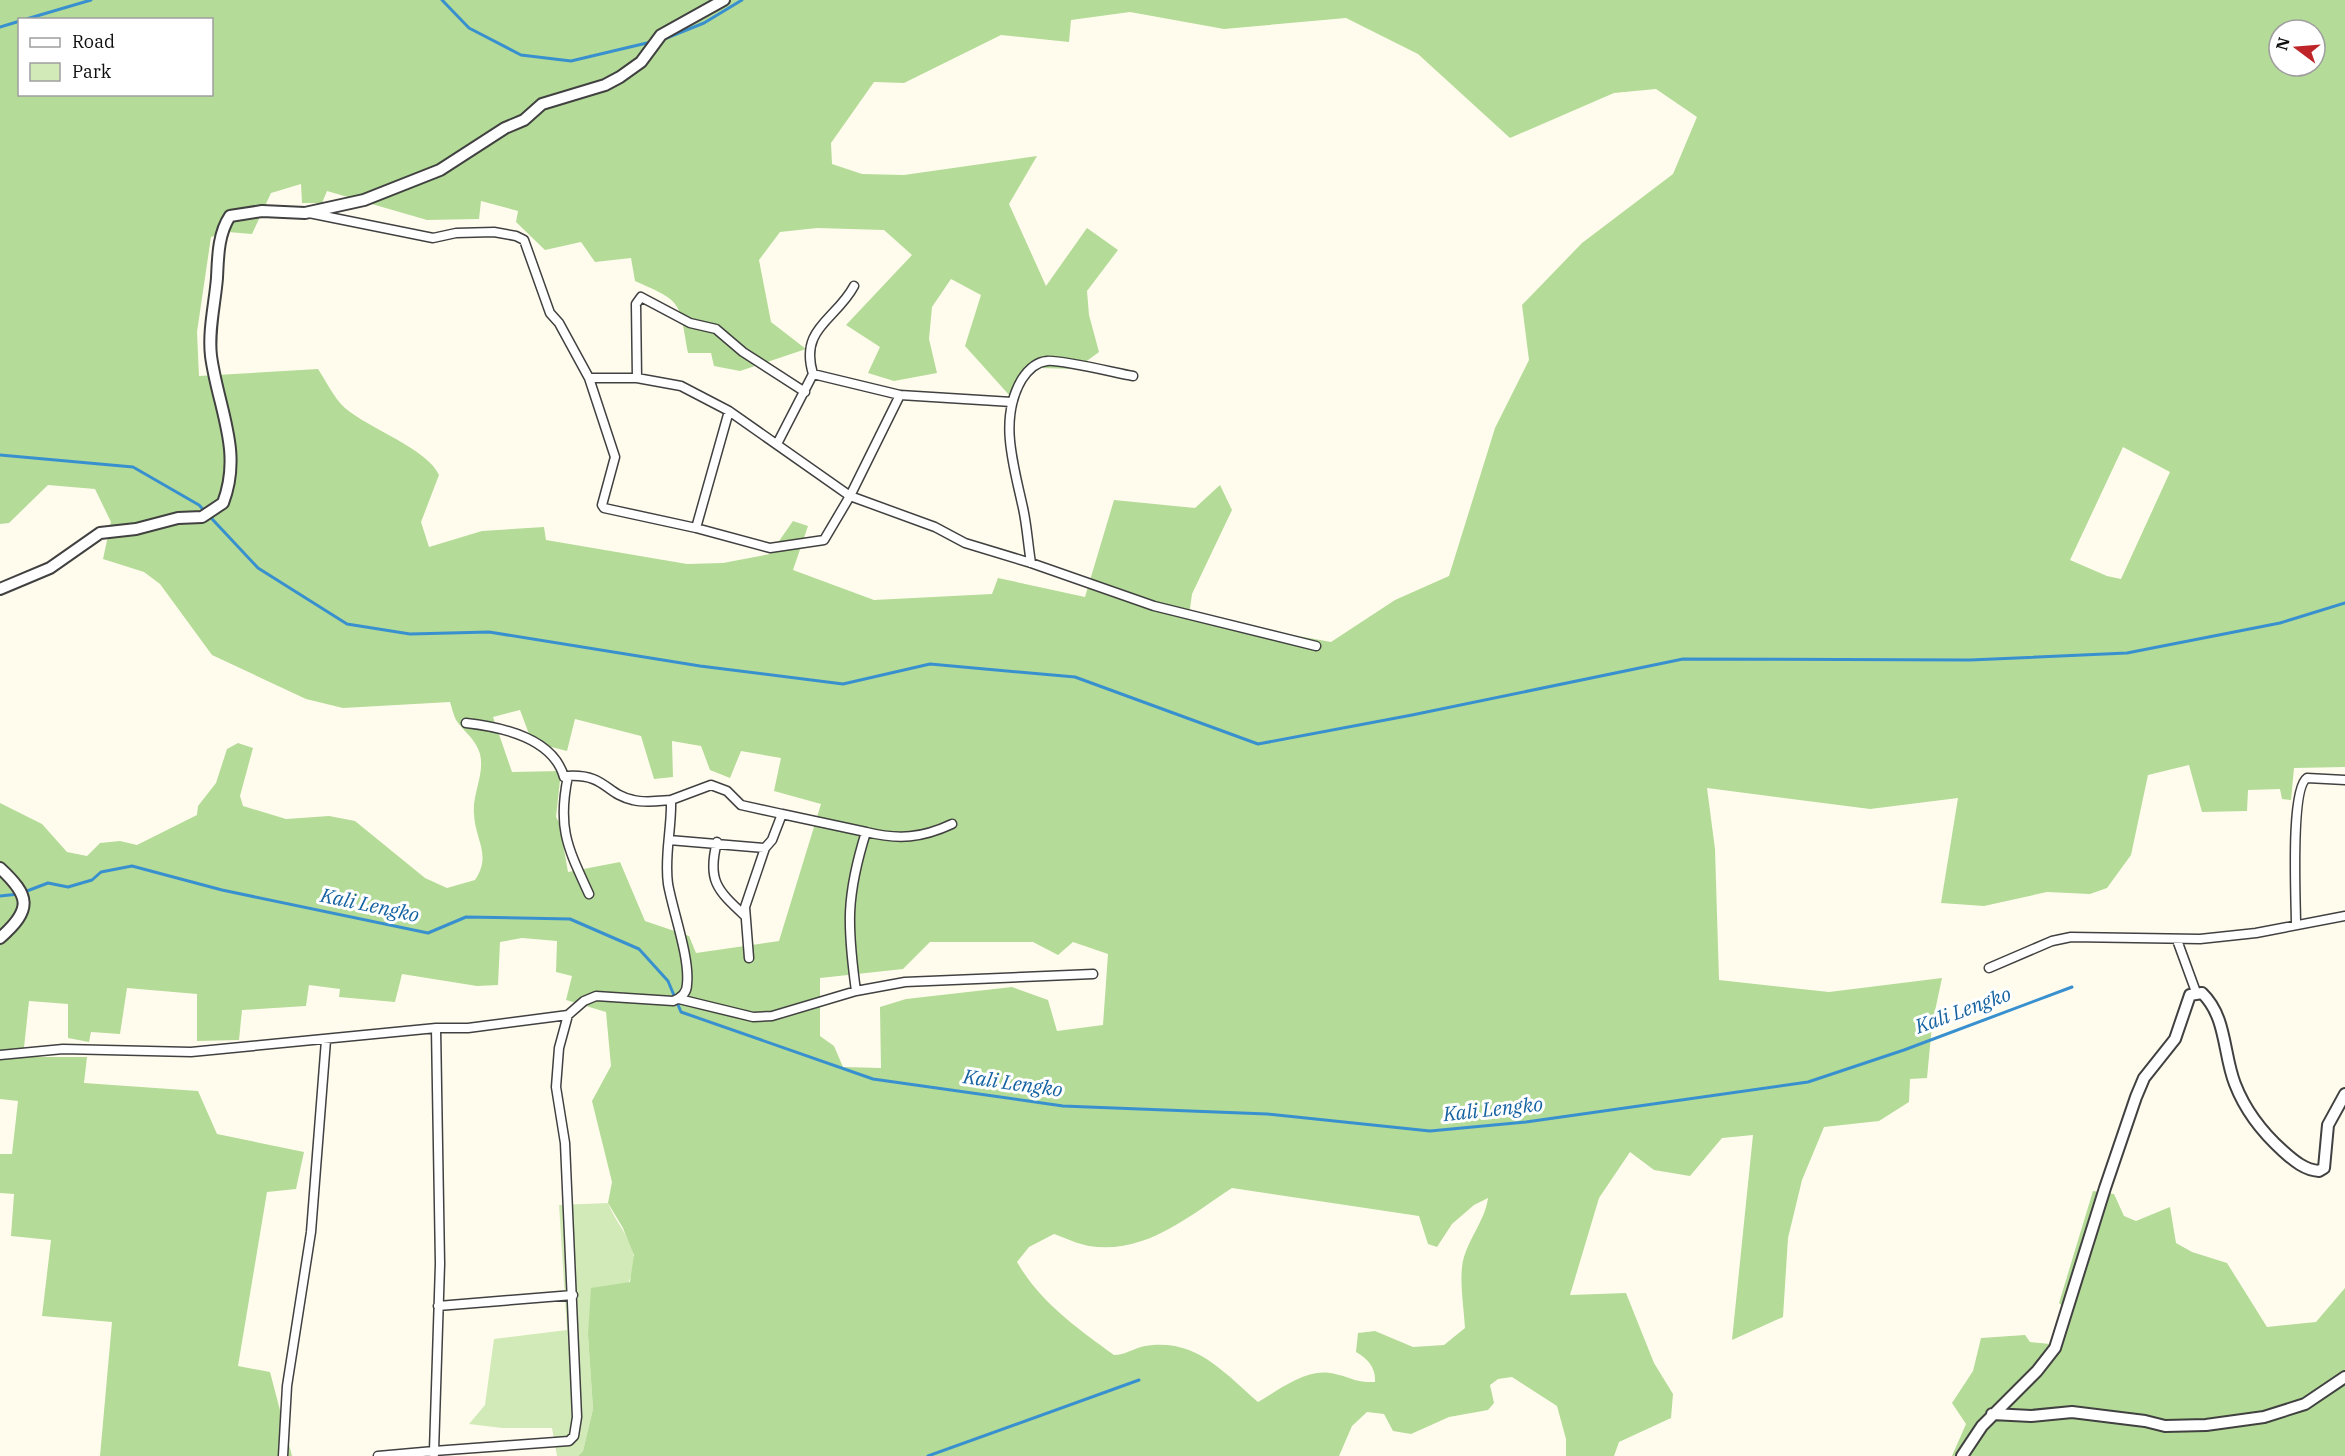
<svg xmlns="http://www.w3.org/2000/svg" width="2345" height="1456" viewBox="0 0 2345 1456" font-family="'IBM Plex Serif',serif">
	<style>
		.green { fill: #d1eab7 }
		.forest { fill: #b4db97; fill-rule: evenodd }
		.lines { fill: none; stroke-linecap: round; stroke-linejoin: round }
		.stream { stroke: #3990cf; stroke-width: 3 }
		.minor-casing { stroke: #414141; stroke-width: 11 }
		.tertiary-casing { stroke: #414141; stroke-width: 14 }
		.minor { stroke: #fff; stroke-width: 8 }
		.tertiary { stroke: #fff; stroke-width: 10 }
		.labels { text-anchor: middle; stroke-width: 6; stroke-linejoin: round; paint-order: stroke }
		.water-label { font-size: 20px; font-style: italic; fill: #1562a1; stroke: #fff }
	</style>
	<rect width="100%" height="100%" fill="#fffcee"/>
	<path class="green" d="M 608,1203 C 615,1221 628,1234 633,1252 C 641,1282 605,1314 588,1335 L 593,1409 L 583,1451 L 578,1456 L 557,1456 L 552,1428 L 502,1428 L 469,1424 L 485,1405 L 494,1339 L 567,1330 L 559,1205 Z"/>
	<path class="forest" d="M 0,0 L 2345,0 L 2345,767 L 2294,768 L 2291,800 L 2282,799 L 2280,789 L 2248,790 L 2247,811 L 2202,812 L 2189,765 L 2148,775 L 2131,855 L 2107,888 L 2090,894 L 2047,892 L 1984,906 L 1941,903 L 1958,798 L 1870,809 L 1707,788 L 1715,849 L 1719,980 L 1829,992 L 1942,978 L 1932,1025 L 1927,1078 L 1910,1079 L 1909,1102 L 1879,1121 L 1824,1127 L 1802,1180 L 1788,1238 L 1783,1317 L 1732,1340 L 1753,1135 L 1722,1138 L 1690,1176 L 1654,1170 L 1630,1152 L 1599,1198 L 1570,1295 L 1626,1293 L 1654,1363 L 1673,1394 L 1671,1418 L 1619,1442 L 1614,1456 L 1566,1456 L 1566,1439 L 1557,1406 L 1512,1377 L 1498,1379 L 1490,1385 L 1494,1403 L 1488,1410 L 1449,1417 L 1411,1434 L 1393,1431 L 1384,1414 L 1367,1412 L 1352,1426 L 1339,1456 L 578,1456 L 583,1451 L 593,1409 L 588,1335 L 591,1288 L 630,1282 L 634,1255 L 623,1228 L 608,1203 L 612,1182 L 592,1101 L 611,1066 L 606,1012 L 566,1000 L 572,976 L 556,972 L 557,941 L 522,938 L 500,942 L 498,985 L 477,986 L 402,974 L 395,1002 L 339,997 L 340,989 L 309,985 L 306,1006 L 242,1010 L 239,1040 L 197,1041 L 197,994 L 127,988 L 120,1034 L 91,1032 L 89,1042 L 68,1038 L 68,1004 L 29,1001 L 23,1057 L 87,1057 L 84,1083 L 198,1091 L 217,1134 L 304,1152 L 296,1189 L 267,1192 L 238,1366 L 270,1372 L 292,1456 L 100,1456 L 112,1322 L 42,1316 L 51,1240 L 11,1236 L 14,1194 L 0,1193 L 0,1154 L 12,1154 L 18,1101 L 0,1099 L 0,803 L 42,824 L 67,852 L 87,856 L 100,843 L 120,841 L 137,845 L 197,815 L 198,806 L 216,783 L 227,749 L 238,743 L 253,748 L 240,796 L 243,806 L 286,819 L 329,816 L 355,821 L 425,878 L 447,888 L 475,880 C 492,855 475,840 474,814 C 472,794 485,774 480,754 C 476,739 463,731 456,720 C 453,714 452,708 450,702 L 343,708 L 306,699 L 212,655 L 160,584 L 144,572 L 103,559 L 111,522 L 95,489 L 48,485 L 9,523 L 0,524 ZM 1130,12 L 1224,29 L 1346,18 L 1418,54 L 1510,138 L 1614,93 L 1656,89 L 1697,117 L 1673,174 L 1582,243 L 1522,305 L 1529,360 L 1495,428 L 1449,576 L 1395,600 L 1331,642 L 1189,616 L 1192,594 L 1232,510 L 1220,485 L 1195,508 L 1114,500 L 1085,597 L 998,578 L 992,594 L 874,600 L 793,570 L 808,526 L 793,521 L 770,554 L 723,563 L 687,564 L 546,540 L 544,527 L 482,531 L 429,547 L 421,522 L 439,475 C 428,449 368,428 345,408 C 334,398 326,381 318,369 L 199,376 L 197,332 L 211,237 L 228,232 L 252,234 L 271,193 L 301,184 L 302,203 L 322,203 L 327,191 L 427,220 L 479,219 L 481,201 L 518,211 L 516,222 L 545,250 L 581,242 L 595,262 L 631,258 L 635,281 C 683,302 679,301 688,353 L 711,353 L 714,366 L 740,371 L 806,349 L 771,322 L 759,260 L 780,232 L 817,228 L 884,230 L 912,255 L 846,325 L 880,347 L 868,373 L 894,381 L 937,373 L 929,339 L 932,307 L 951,279 L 981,295 L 965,346 L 1010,396 L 1039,368 L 1076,369 L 1099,352 L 1089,315 L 1087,291 L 1118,250 L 1087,228 L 1046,286 L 1009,204 L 1037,156 L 904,175 L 862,174 L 832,164 L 831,143 L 874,82 L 904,83 L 1001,35 L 1069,42 L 1071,20 ZM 20,20 L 212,20 L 212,94 L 20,94 ZM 2279,30 L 2315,30 L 2315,66 L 2279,66 ZM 2123,447 L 2170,472 L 2121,579 L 2107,576 L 2070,560 ZM 520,710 L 532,742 L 567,751 L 575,719 L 641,736 L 654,779 L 673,777 L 672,741 L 701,746 L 710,770 L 730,778 L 741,751 L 781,758 L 774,791 L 821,804 L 779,941 L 696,953 L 689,936 L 645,921 L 620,862 L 568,872 L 559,822 L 556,817 L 561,771 L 512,772 L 493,717 ZM 930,942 L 1033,942 L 1058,955 L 1073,942 L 1108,954 L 1103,1025 L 1057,1031 L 1048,1000 L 1012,987 L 906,999 L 880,1007 L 881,1068 L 843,1067 L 834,1046 L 820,1036 L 820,978 L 903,969 ZM 1232,1188 L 1419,1216 L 1428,1244 L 1437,1247 L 1452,1224 L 1474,1205 L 1488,1198 C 1485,1222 1465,1242 1462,1267 C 1460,1287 1464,1309 1465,1328 L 1444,1345 L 1413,1347 L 1375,1331 L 1358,1333 L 1356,1352 C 1368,1359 1376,1368 1375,1382 C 1354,1383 1349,1376 1330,1373 C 1305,1369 1279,1390 1258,1402 C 1222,1371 1196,1338 1145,1346 C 1134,1348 1125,1355 1114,1355 C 1078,1329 1040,1302 1017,1262 L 1029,1247 L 1054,1234 C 1065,1238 1078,1244 1089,1246 C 1145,1255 1189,1216 1232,1188 Z
		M 2093,1191 L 2114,1194 L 2124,1216 L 2136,1221 L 2170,1207 L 2176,1243 L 2192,1252 L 2227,1263 L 2267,1327 L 2316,1322 L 2345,1288 L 2345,1456 L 1952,1456 L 1966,1424 L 1952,1403 L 1973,1371 L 1981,1338 L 2025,1335 L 2030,1342 L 2061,1345 L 2072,1314 L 2059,1303 Z"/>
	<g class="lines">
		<path class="stream" d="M 442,0 L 469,28 L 521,55 L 571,61 L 651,42
			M 23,20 L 91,0
			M 0,27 L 20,21
			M 664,39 L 704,23 L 742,0
			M 0,455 L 133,467 L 199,505 L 258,568 L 347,624 L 410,634 L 489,632 L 700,666 L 843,684 L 930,664 L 1075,677 L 1258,744 L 1412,715 L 1683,659 L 1970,660 L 2127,653 L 2280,623 L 2345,603
			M 0,896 L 19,894 L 48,883 L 68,887 L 92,880 L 101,872 L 132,866 L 222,890 L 428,933 L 466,917 L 570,919 L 639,949 L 668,981 L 681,1012 L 873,1079 L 1063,1106 L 1267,1114 L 1430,1131 L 1526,1122 L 1808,1082 L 1904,1050 L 2072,987
			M 928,1456 L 1139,1380"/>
		<defs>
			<path id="minor" d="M 309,213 L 433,238 L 456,233 L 494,232 L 516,236 L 524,240 L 550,313 L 559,323 L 589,378 L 637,378 L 681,386 L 729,411 L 850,496 L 935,527 L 965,543 L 1031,563 L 1154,606 L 1316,646
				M 813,374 C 799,328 836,320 854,286
				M 589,378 L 615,457 L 602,505 L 604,508 L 696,528 L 729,411
				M 637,378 L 636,304 L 641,297 L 690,323 L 716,329 L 743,352 L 805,392
				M 777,444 L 813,374 L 900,395 L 1012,402
				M 696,528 L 770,548 L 824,540 L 850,496 L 900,395
				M 1031,563 C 1028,545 1027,526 1023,508 C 1014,466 998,419 1022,379 C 1028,370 1036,362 1047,361 C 1059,359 1116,373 1133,376
				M 466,723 C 502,727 553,738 564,777 L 568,776
				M 782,814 L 866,832 C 846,896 847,925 856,991
				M 866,832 C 899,840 922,838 952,824
				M 669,840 L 765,848
				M 717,842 C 707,880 717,890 744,915
				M 589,894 C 568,848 557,829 568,776 C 606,774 605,794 633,800 C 645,803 658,801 671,800
				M 2296,925 C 2296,900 2290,789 2307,778 L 2345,780
				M 2177,940 L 2196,992
				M 1989,968 L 2052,941 L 2071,937 L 2200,939 L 2256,933 L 2345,916
				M 679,999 L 753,1017 L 772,1016 L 856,991 L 905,982 L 1093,974
				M 0,1055 L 63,1049 L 191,1052 L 436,1028
				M 438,1306 L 573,1295
				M 434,1454 L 434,1451 L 569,1441 L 574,1436 L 577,1417 L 565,1143 L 556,1087 L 559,1048 L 568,1015
				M 283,1456 L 287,1386 L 311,1232 L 326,1040
				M 378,1456 L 434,1451 L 440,1264 L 436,1028 L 468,1028 L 568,1015 L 584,1001 L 596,996 L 673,1001 C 681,998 687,993 687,984 C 690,958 673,912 668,884 C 664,856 672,828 671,800 L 711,785 L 727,791 L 741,805 L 782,814 L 772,840 L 765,848 L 745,907 L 749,958"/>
			<path id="tertiary" d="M 0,589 L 50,568 L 100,533 L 136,529 L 178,518 L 202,517 L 223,503 C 243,451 218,408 211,356 C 208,331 215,303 217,278 C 218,257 218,234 230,216 L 262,211 L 305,213 L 364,200 L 440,170 L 505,128 L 524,120 L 542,104 L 605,85 L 620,77 L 641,62 L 661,35 L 724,0
				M 0,868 C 30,896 33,909 0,938
				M 1992,1414 L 2031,1416 L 2072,1412 L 2145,1421 L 2165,1426 L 2206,1425 L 2264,1417 L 2305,1404 L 2345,1377
				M 1962,1456 L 1982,1426 L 2037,1371 L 2055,1348 L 2105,1188 L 2136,1097 L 2144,1078 L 2175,1039 L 2190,995 L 2202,993 C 2227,1017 2223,1054 2235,1084 C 2245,1110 2263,1133 2283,1151 C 2294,1161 2305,1170 2319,1171 L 2324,1168 L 2328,1125 L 2345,1094"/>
		</defs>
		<use href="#minor" class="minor-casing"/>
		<use href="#tertiary" class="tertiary-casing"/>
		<use href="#minor" class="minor"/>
		<use href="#tertiary" class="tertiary"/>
	</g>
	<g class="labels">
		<g class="water-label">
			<text transform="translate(370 905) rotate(12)" y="7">Kali Lengko</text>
			<text transform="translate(1963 1010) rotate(-20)" y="7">Kali Lengko</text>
			<text transform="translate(1013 1083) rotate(8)" y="7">Kali Lengko</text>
			<text transform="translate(1493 1109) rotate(-6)" y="7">Kali Lengko</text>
		</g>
	</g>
	<rect x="18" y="18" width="195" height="78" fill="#ffffff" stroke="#9f9f9f" stroke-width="1.5"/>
	<rect x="30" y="38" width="30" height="9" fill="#ffffff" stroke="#9f9f9f" stroke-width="1.5"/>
	<text x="72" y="48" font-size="18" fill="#0e0e0e">Road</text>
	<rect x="30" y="63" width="30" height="18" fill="#d1eab7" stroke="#9f9f9f" stroke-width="1.5"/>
	<text x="72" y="78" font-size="18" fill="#0e0e0e">Park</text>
	<g transform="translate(2297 48) rotate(286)"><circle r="28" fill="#ffffff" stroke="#9f9f9f" stroke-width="1.5"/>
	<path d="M0-4.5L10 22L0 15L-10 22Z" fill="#bf2429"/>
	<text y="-9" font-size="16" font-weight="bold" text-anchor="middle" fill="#0e0e0e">N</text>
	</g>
</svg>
